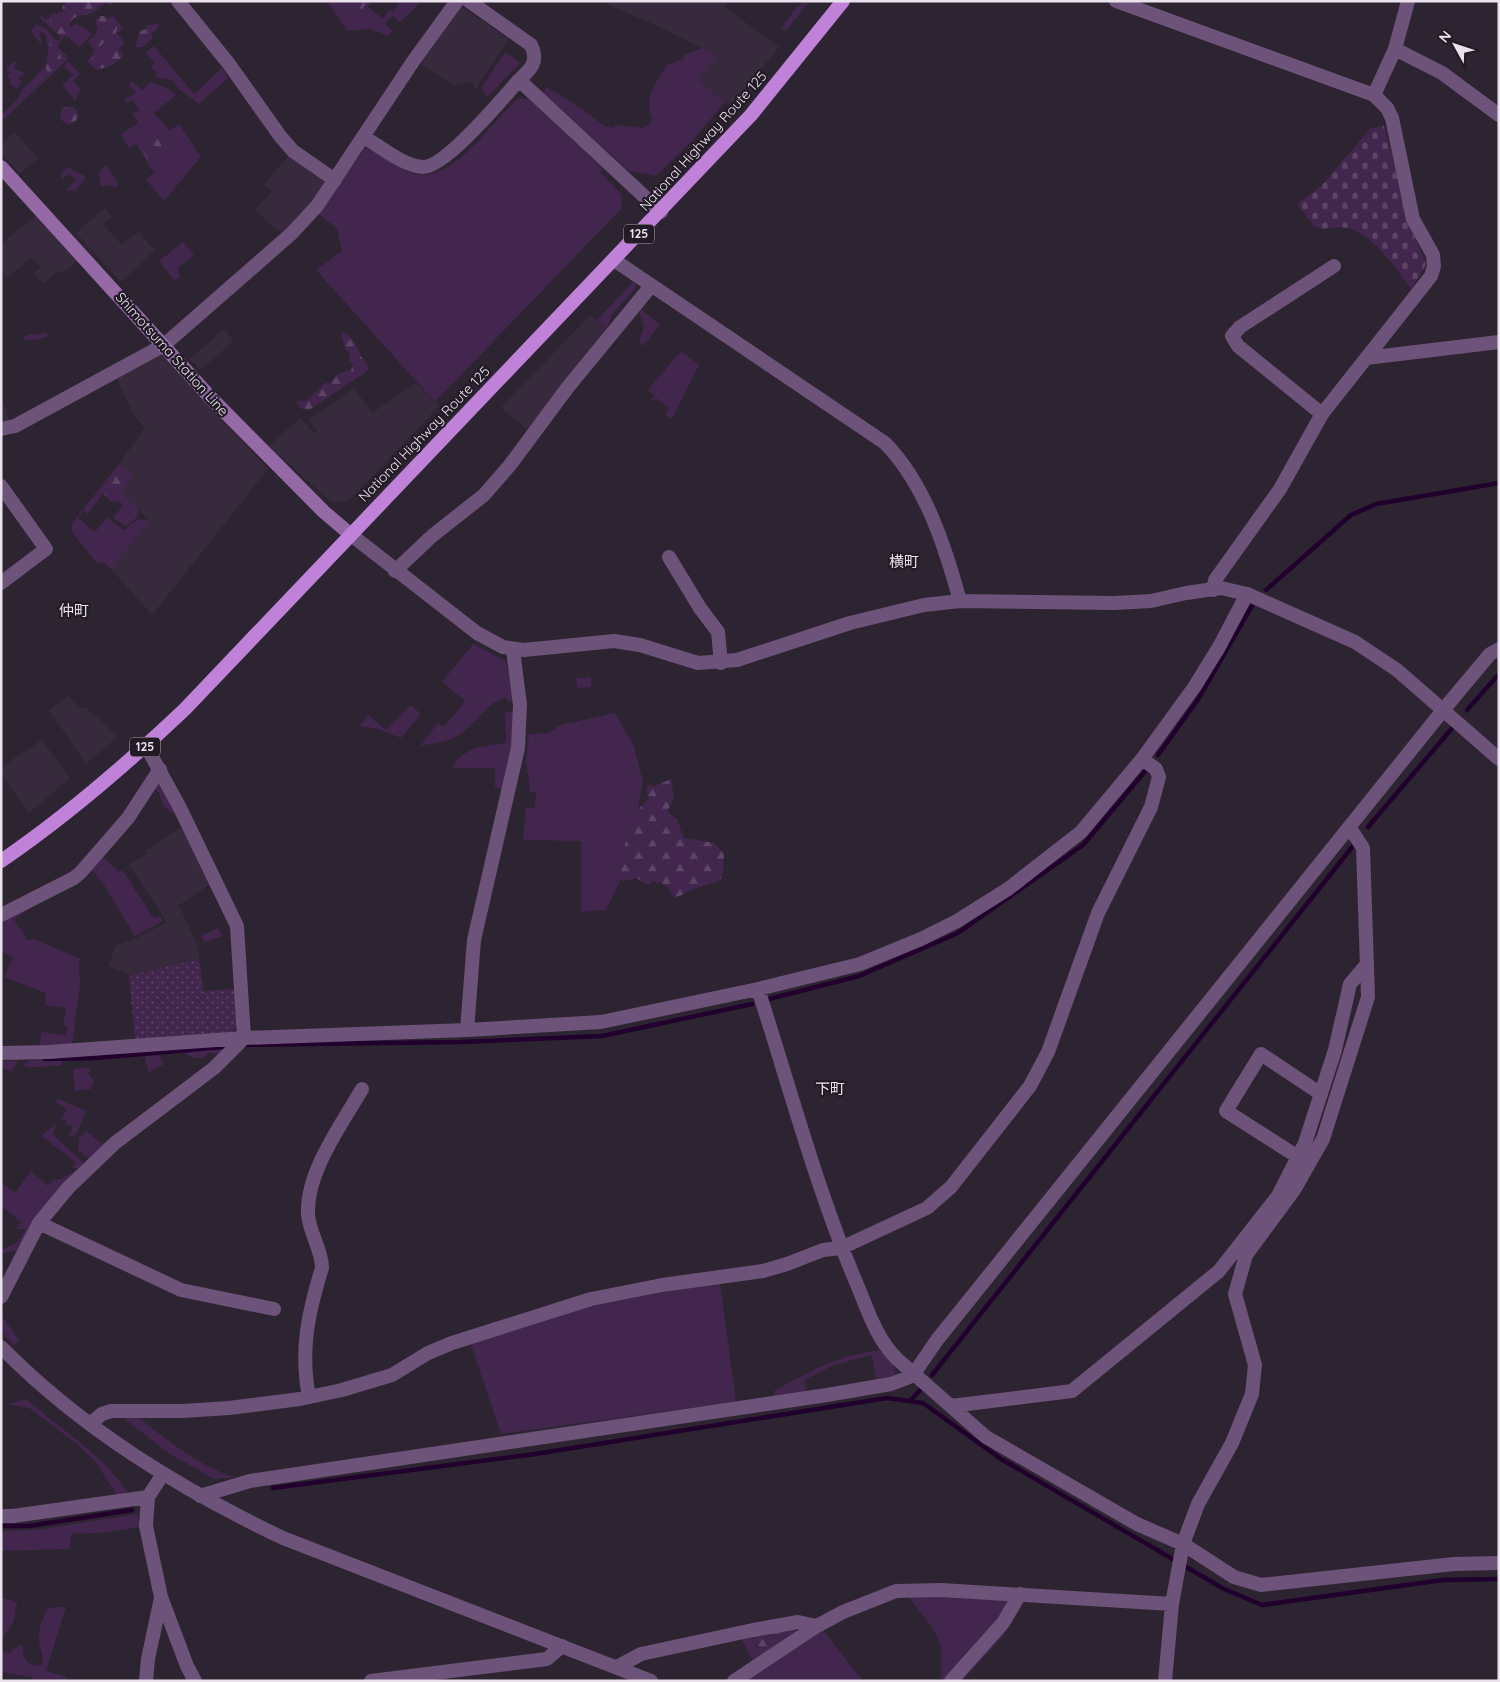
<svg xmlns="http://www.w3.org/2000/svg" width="1500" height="1682" viewBox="0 0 1500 1682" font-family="Quicksand,'Noto Sans JP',sans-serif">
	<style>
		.built { fill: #372a3d }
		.green { fill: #42264d }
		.forest { fill: url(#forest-firs) }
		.cemetery { fill: url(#cemetery-stones) }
		.park { fill: url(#park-dots) }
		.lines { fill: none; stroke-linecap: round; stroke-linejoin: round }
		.stream { stroke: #21002d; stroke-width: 4.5 }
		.minor { stroke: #6d5279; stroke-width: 14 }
		.tertiary { stroke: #6d5279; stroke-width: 14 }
		.secondary { stroke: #9469a6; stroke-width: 14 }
		.trunk { stroke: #c082d9; stroke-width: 14 }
		.labels { text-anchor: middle; stroke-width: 4.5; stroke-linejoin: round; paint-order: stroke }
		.shield { fill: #231a27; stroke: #aea7b2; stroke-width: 1 }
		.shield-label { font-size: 12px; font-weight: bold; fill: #eae3ed }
		.street-label { font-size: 14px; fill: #eae3ed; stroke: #231a27 }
		.neighbourhood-label { font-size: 15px; fill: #eae3ed; stroke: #231a27 }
	</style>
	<defs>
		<pattern id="forest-firs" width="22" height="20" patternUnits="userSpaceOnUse" patternTransform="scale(1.25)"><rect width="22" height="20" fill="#42264d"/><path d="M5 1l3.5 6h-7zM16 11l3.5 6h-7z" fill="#5d4567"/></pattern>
		<pattern id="cemetery-stones" width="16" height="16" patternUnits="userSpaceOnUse" patternTransform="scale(1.25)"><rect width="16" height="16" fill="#42264d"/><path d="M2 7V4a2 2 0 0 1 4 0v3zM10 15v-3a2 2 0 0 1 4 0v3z" fill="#5d4567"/></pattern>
		<pattern id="park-dots" width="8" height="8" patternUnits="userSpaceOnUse" patternTransform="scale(1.25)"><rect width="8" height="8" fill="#42264d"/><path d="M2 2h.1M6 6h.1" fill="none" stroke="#5d4567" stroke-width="1.8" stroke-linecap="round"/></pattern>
	</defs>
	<rect width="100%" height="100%" fill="#2d2431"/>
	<path class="built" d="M 600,1 L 728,1 L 724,7 L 779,47 L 730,106 L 698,79 L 718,56 L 662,28 Z
		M 456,3 L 507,38 L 508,40 L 475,90 L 473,81 L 455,86 L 414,60 Z
		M 14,132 L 38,158 L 20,174 L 1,153 L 1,144 Z
		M 293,151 L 335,180 L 286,238 L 255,210 L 272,191 L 264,184 Z
		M 105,208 L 112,216 L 103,224 L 122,245 L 139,231 L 143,235 L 142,237 L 155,250 L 121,282 L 76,233 Z
		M 36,215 L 77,261 L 62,274 L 58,270 L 43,284 L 34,274 L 41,267 L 31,257 L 7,279 L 1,270 L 1,244 Z
		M 590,315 L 607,329 L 533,434 L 501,408 Z
		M 224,329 L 234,341 L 200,370 L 190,359 Z
		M 156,350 L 268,469 L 152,615 L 111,569 L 150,521 L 120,491 L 133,476 L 119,464 L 145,428 L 133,414 L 114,372 Z
		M 416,383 L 439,406 L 349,501 L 332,503 L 269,446 L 300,418 L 314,433 L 317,431 L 309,420 L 354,388 L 372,413 Z
		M 1,394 L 11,427 L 1,429 Z
		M 68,696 L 79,708 L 85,708 L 97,717 L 117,737 L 86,764 L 49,710 Z
		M 42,740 L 70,778 L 29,813 L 1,774 L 1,767 Z
		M 188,823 L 216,880 L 179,905 L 198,947 L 203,991 L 237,989 L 236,1027 L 135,1039 L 129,974 L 109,966 L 115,946 L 137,938 L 167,922 L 129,865 L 148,853 L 146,850 Z"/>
	<path class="green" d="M 327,1 L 372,1 L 368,7 L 383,19 L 389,10 L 393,12 L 401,1 L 418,1 L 419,4 L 400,22 L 392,16 L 385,24 L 393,31 L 387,36 L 385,34 L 369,29 L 347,31 Z
		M 806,2 L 808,3 L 786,31 L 781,28 L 796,8 Z
		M 54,12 L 71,28 L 75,24 L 82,26 L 92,34 L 79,47 L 66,35 L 57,46 L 69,58 L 1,122 L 1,115 L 17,100 L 22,89 L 29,84 L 46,65 L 48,52 L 46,36 L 43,32 L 39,33 L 43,47 L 31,31 L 36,24 L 46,29 L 55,40 L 60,40 L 60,36 L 40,18 L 42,16 L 46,20 Z
		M 113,15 L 123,29 L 117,33 L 125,43 L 98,71 L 87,61 L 97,50 L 88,42 Z
		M 154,46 L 194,94 L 222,68 L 228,78 L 199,104 L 179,89 L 172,80 L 154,77 L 157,73 L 151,67 L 155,62 L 145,53 Z
		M 703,48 L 718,56 L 698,79 L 725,102 L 691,142 L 656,176 L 629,171 L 543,93 L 547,87 L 584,110 L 604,126 L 615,128 L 615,125 L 643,128 L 650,125 L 652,118 C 643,98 656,82 667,65 L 683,59 L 685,54 Z
		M 505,52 L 520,63 L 487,97 L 481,88 Z
		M 14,61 L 16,63 L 14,69 L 25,73 L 19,78 L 21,83 L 17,89 L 9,83 L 11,80 L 7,76 L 10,73 L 6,69 Z
		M 68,61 L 80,74 L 73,81 L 81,90 L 75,101 L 62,85 L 73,75 L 64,66 Z
		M 132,81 L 142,90 L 150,82 C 160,86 168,86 176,95 L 154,113 L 170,131 L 179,124 L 201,157 L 164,201 L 147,181 L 146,178 L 154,173 L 136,144 L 129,148 L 121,134 L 138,123 L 133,114 L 139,110 L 133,100 L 127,103 L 125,99 L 136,93 L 129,85 Z
		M 519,98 L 530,100 L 603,169 L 600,172 L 622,195 L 621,209 L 435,402 L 316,270 L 342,251 L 337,229 L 318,213 L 365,148 L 373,147 C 383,154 403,171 415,174 C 453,184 492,120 519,98 Z
		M 106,164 L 118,184 L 115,188 L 111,185 L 103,187 L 100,184 L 99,173 Z
		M 68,167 L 86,177 L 75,191 L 66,190 L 76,180 L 69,173 L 63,179 L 60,175 Z
		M 183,242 L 194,255 L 178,268 L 179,278 L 174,280 L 159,261 Z
		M 634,281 L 636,287 L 611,316 L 607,329 L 597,320 Z
		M 641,309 L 660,325 L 643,346 L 639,342 L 644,326 L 639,311 Z
		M 681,351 L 699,365 L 672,419 L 665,414 L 669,408 L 656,398 L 653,402 L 651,400 L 655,396 L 648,390 Z
		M 119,464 L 134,476 L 120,491 L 138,508 L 137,517 L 128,525 L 125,526 L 113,518 L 123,505 L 117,500 L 114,503 L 103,493 L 88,514 L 84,510 L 78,518 L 95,532 L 107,517 L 123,530 L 139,519 L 150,521 L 111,569 L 104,563 L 96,562 L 71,531 L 72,523 Z
		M 473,644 L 506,661 L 512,689 L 512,701 L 509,702 L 505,697 L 492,704 L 460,735 L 446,741 L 420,746 L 438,723 L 444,727 L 465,701 L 442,682 Z
		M 591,677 L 591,687 L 577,688 L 576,678 Z
		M 411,705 L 421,714 L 401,738 L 378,729 L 359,726 L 368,715 L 386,730 Z
		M 513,711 L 514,739 L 503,789 L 495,787 L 495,768 L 452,768 C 462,748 485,745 506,743 L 505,713 Z
		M 615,713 L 634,746 L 643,783 L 626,869 L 606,910 L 581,912 L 581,841 L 523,840 L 526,807 L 535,808 L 536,792 L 530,792 L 526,759 L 529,734 L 549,733 L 560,725 Z
		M 158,783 L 161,785 L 176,811 L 173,813 C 165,811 160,800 159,792 L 155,789 Z
		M 103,857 L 118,871 L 123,871 L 152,916 L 155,918 L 160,916 L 163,921 L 135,936 L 104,885 L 92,870 Z
		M 38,903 L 14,920 L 26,937 L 25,940 L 34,939 L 81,959 L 79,964 L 80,985 L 72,1045 L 40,1046 L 41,1032 L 66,1035 L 67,1026 L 63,1025 L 66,1008 L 45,1005 L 46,993 L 4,977 L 13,957 L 1,951 L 1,919 Z
		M 218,928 L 223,936 L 204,942 L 201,936 Z
		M 228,1047 L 227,1054 L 208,1053 L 203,1058 L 193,1058 L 184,1053 Z
		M 159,1055 L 164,1064 L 148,1073 L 145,1056 Z
		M 37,1060 L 61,1060 L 63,1064 L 59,1066 C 47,1065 34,1070 23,1065 L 28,1061 Z
		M 1,1061 L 18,1061 L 12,1072 L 1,1067 Z
		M 91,1068 L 88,1074 L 94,1080 L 91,1089 L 75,1091 L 73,1069 Z
		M 54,1100 L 62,1100 L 86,1111 L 77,1133 L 73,1136 L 69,1135 L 73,1126 L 65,1125 L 67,1121 L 64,1119 L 59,1121 L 67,1110 Z
		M 55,1124 L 56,1125 L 52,1134 L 85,1164 L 79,1168 L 72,1168 L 76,1163 L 42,1136 Z
		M 86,1131 L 102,1144 L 104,1142 L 107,1145 L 90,1160 L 78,1150 L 79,1138 Z
		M 31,1171 L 48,1186 L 53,1180 L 62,1179 L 70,1173 L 75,1175 L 18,1250 L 1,1254 L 1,1250 L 18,1242 L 26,1229 L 16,1229 L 21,1222 L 4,1208 L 1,1210 L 1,1182 L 15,1193 Z
		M 720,1283 L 736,1402 L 501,1434 L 470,1342 L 597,1302 Z
		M 1,1315 L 19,1340 L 14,1345 L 1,1332 Z
		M 880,1350 L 894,1366 L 895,1376 L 877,1382 L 872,1355 L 834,1365 L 804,1380 L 807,1393 L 775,1398 L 774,1391 C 808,1372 841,1354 880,1350 Z
		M 27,1399 C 61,1431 102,1453 128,1493 L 117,1495 L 95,1461 L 76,1443 L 29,1408 L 8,1404 Z
		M 136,1415 C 157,1433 210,1474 237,1477 L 214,1479 L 170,1454 L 127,1421 L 126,1417 Z
		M 137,1514 L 140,1527 L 99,1533 L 71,1534 L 70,1549 L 1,1551 L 1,1531 L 35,1530 Z
		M 914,1594 L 1005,1599 L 1008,1603 L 999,1619 L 945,1680 L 941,1681 L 941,1647 L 934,1630 L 908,1596 Z
		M 1,1597 L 17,1602 L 14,1621 L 1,1640 Z
		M 55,1607 L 66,1607 L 46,1671 L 67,1677 L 68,1681 L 33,1681 L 33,1677 L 1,1672 L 1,1650 L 9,1653 L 22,1644 C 25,1655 21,1664 40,1666 C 46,1657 40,1652 39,1642 C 38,1630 42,1620 47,1609 Z
		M 822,1629 L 863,1681 L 742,1681 Z
		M 1008,1629 L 1004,1635 L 962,1681 L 957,1681 Z
		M 749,1636 L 758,1648 L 771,1650 L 753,1662 L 741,1638 Z"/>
	<path class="forest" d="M 66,1 L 115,1 L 112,5 L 105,3 C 101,5 97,11 92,13 C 83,17 77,12 69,24 L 71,28 L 75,24 L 79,25 L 84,31 L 84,35 L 77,32 L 75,37 L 68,35 L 66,37 C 55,36 55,30 49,22 L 53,16 L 63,11 L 62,8 Z
		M 354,1 L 368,1 L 360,12 L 353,9 Z
		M 100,16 L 105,16 L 118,26 L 114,37 L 107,38 L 99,48 L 123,52 L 123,57 L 109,67 L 98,69 L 91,59 L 95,50 L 90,44 L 98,29 L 95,21 Z
		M 159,24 L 157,29 L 151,34 L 153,38 L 142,47 L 135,47 L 140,31 L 146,29 L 147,25 Z
		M 48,34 L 57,42 L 62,61 L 52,74 L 46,70 L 46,65 L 52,56 Z
		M60 115a9 9 0 1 1 18 0a9 9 0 1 1-18 0Z
		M 158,136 L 166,142 L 167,147 L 156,158 L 157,164 L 154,167 L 151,166 L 137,140 L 147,141 Z
		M 45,332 L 49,336 L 35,340 L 21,339 L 29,334 L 38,335 Z
		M 344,332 C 358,340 358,357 370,368 L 366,372 L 309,410 L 302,409 L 297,404 L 299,401 L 306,401 L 325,383 L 330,383 C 336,374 341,371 351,371 L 353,363 L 349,363 L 350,352 L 346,350 L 341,335 Z
		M 120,468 L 124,473 L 133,477 L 123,488 L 124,500 L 120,502 L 117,500 L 114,503 L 106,497 L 104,492 L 108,489 L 106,483 Z
		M 671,779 L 674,797 L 667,812 C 680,819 678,825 684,838 L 714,843 L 724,853 C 723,886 724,879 696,888 C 689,890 682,896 674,898 C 670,888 665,883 653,881 L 649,885 L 636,878 L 624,881 L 616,879 L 626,841 L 630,839 C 631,820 635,811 649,798 L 646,789 L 648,785 L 655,786 Z
		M 795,1628 L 795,1635 L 771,1650 L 761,1650 L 750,1638 L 749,1636 Z"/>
	<path class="cemetery" d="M 1384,126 L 1411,229 L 1426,263 L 1424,269 L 1411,289 C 1397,270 1372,233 1348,228 C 1336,225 1325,232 1314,226 L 1297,204 L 1321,186 L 1371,128 Z"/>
	<path class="park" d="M 199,959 L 203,991 L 237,989 L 236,1027 L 231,1033 L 135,1039 L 129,976 Z"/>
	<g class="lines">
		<path class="stream" d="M 1266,590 L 1351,515 L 1376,504 L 1499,483
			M 1467,710 L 1499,674
			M 1158,755 L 1199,698 L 1253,604
			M 1368,827 L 1454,726
			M 769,999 L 859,976 L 958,933 L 1083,845 L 1147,769
			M 244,1045 L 462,1042 L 602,1036 L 752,1004
			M 45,1059 L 95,1058 L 223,1047
			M 932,1375 L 1353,846
			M 910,1401 L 921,1389
			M 273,1488 L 535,1454 L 887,1398 L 923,1403 L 1001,1459 L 1224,1589 L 1262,1605 L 1443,1580 L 1499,1579
			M 1,1526 L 29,1526 L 132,1510"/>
		<path class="minor" d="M 178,1 L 229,64 L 280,136 L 293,151 L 335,180
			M 469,1 L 531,45 C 539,62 531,69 519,80
			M 1116,1 L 1374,95 L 1387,108 L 1392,118 L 1413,219 L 1433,255 L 1434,266 L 1431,276 L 1322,414 L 1280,489 L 1215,580 L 1213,590
			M 1395,49 L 1442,73 L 1499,115
			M 1374,95 L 1395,49 L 1408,1
			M 364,137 C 381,147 402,165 422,167 C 444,169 503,98 519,80 L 661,212
			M 614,260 L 885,443 C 925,484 945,546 960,601
			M 1366,358 L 1499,342
			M 1322,414 L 1238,346 L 1232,336 L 1240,327 L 1334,266
			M 1,429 L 15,426 L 164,345 L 291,234 L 317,206 L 414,60 L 457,1
			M 1,486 L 46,549 L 1,583
			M 669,557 L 700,608 L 718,632 L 721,663
			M 395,571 L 432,536 L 484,495 L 510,465 L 568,387 L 651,286
			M 146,746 L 179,806 L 237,926 L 244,1038
			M 1,915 L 74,878 L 81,872 L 128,818 L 160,769
			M 758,989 C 789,1085 815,1183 853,1275 C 866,1304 874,1336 897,1359 L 986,1437 L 1137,1524 L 1183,1544 L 1234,1577 L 1261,1585 L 1454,1564 L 1499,1563
			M 467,1030 L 474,940 L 518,748 L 520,705 L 513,650
			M 1,1053 L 49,1052 L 244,1038 L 467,1030 L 601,1022 L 758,989 L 860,964 L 921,939 L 957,921 L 1008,889 L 1081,832 L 1142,759 L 1195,686 L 1219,647 L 1247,594
			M 1298,1157 L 1226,1111 L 1261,1054 L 1321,1094
			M 39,1223 L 181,1290 L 274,1309
			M 1,1297 L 39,1223 L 68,1188 L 115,1143 L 214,1068 L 244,1038
			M 309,1397 C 300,1351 308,1313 322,1268 C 322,1249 309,1233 308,1214 C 306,1172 342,1124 362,1089
			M 951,1406 L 1072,1391 L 1219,1271 L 1278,1196 L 1305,1143 L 1335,1050 L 1350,984 L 1367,964
			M 90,1424 L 102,1414 L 111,1411 L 182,1411 L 229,1408 L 300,1399 L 342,1390 L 392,1375 L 428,1353 L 452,1343 L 591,1299 L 662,1285 L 763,1271 L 787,1264 L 823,1250 L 841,1248 L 927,1208 L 951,1187 L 1030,1086 L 1048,1052 L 1098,913 L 1151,807 L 1159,777 L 1156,769 L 1142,759
			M 163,1474 L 148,1497 L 146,1526 L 161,1597 L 187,1666 L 195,1681
			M 200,1496 L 250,1481 L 827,1395 L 891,1384 L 907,1378 L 913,1375 L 937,1340 L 1444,709 L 1490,654 L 1499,649
			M 1,1516 L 13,1516 L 148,1497
			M 617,1667 L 641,1654 L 753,1630 L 798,1622 L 817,1626
			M 146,1681 L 148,1659 L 161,1598
			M 371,1681 L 547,1659 L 562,1646
			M 734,1681 L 817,1626 L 843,1612 L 896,1591 L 941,1590 L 1172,1604
			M 951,1681 L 1003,1623 L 1020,1594
			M 1165,1681 L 1172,1604 L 1183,1544 L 1198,1504 L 1232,1443 L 1252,1394 L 1255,1365 L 1235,1294 L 1246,1255 L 1294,1190 L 1323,1139 L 1368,997 L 1363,848 L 1350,828"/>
		<path class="tertiary" d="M 350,534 L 477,633 L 503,647 L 524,650 L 614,641 L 640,645 L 698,663 L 737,660 L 850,623 L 924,605 L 960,601 L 1114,603 L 1151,601 L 1186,593 L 1221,588 L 1247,594 L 1355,642 L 1397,670 L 1499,759
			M 1,1347 C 82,1429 180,1489 283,1538 L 651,1681"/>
		<path class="secondary" d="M 1,167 L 210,397 L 324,512 L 350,534"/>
		<path class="trunk" d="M 1,861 C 67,816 127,764 185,709 L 751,115 L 843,1"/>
	</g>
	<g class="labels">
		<g class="shield">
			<rect x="624" y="224.5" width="30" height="19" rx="4"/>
			<rect x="130" y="737.5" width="30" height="19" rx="4"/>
		</g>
		<g class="shield-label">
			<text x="639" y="238">125</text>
			<text x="145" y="751">125</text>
		</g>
		<g class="street-label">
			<text transform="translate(703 141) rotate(-48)" y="5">National Highway Route 125</text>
			<text transform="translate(172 354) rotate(48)" y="5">Shimotsuma Station Line</text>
			<text transform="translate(424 434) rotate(-46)" y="5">National Highway Route 125</text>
		</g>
		<g class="neighbourhood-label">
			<text x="904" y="567">横町</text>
			<text x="74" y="616">仲町</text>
			<text x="830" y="1094">下町</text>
		</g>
	</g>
	<rect width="1500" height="1682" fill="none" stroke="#eae3ed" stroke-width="5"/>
	<g transform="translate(1455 45) rotate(310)" stroke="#231a27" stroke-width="4" paint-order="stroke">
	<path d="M0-4L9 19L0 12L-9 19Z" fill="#eae3ed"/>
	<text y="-8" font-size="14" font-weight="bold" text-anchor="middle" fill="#eae3ed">N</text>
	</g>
</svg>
